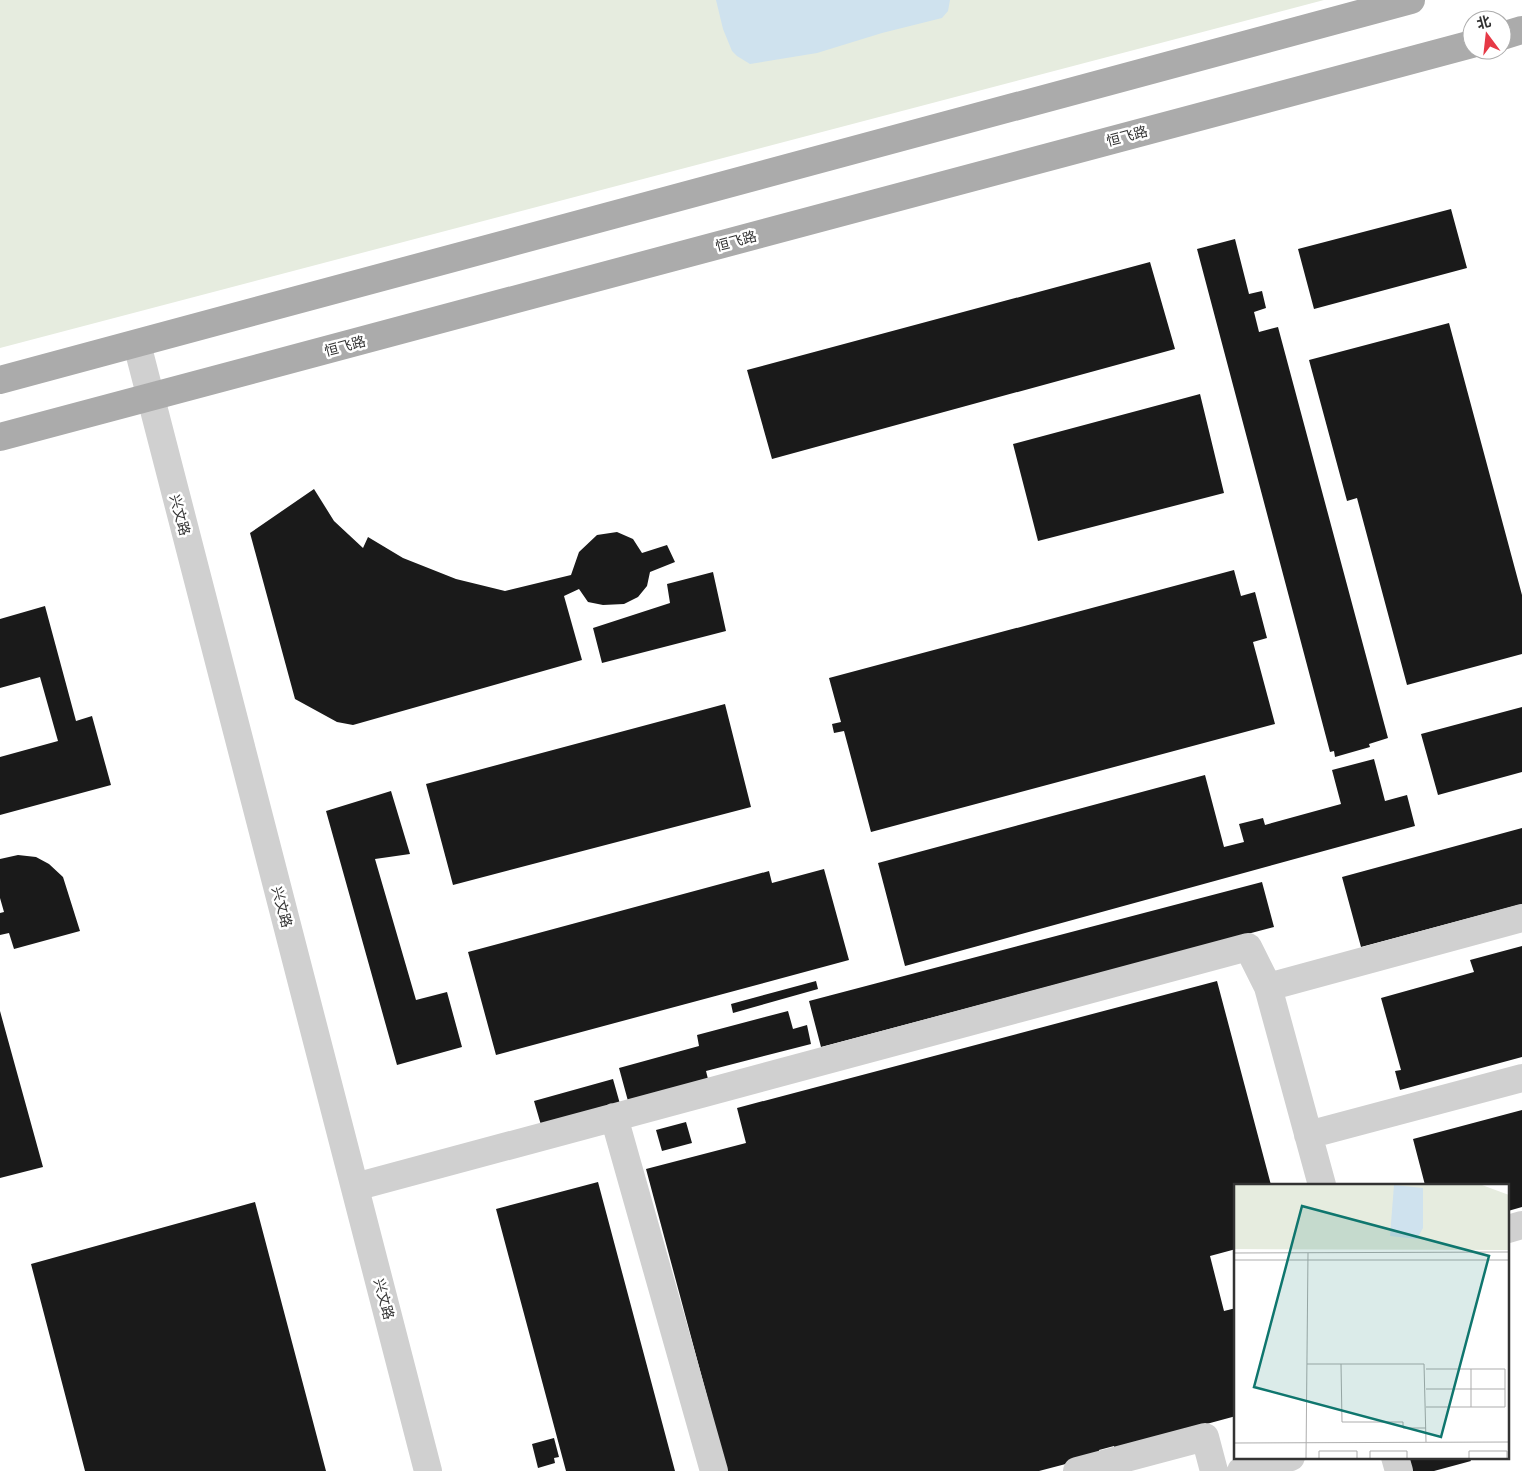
<svg xmlns="http://www.w3.org/2000/svg" width="1522" height="1471" viewBox="0 0 1522 1471" font-family="Barlow,'Noto Sans SC',sans-serif">
	<style>
		.green { fill: #e6ecdf }
		.water { fill: #cfe2ee }
		.building { fill: #1a1a1a }
		.lines { fill: none; stroke-linecap: round; stroke-linejoin: round }
		.minor { stroke: #d0d0d0; stroke-width: 28 }
		.major { stroke: #ababab; stroke-width: 28 }
		.labels { text-anchor: middle; stroke-width: 5; stroke-linejoin: round; paint-order: stroke }
		.street-label { font-size: 14px; fill: #333; stroke: #fff }
		.inset-road { fill: none; stroke: #adadad; stroke-width: 1 }
		.view { fill: #0f766e; fill-opacity: 0.15; stroke: #0f766e; stroke-width: 2.5 }
		.inset-edge { fill: none; stroke: #333; stroke-width: 2.5 }
	</style>
	<rect width="100%" height="100%" fill="#fff"/>
	<path class="green" d="M 0,0 L 1324,0 L 0,348 Z"/>
	<path class="water" d="M 716,0 L 950,0 L 948,11 L 942,18 L 882,33 L 817,53 L 750,64 L 737,56 L 732,51 L 723,29 Z"/>
	<path class="building" d="M 1451,209 L 1467,268 L 1314,309 L 1298,249 Z
		M 1235,239 L 1249,294 L 1262,291 L 1266,308 L 1254,312 L 1259,332 L 1278,327 L 1388,738 L 1369,744 L 1370,747 L 1335,757 L 1334,751 L 1330,752 L 1197,249 Z
		M 1150,262 L 1175,349 L 772,459 L 747,370 Z
		M 1449,323 L 1522,595 L 1522,654 L 1407,685 L 1357,498 L 1347,501 L 1309,360 Z
		M 1200,394 L 1224,493 L 1038,541 L 1013,444 Z
		M 314,489 L 334,521 L 363,548 L 368,537 L 403,558 L 456,579 L 505,591 L 571,575 L 579,552 L 597,535 L 617,532 L 633,539 L 642,553 L 667,545 L 675,562 L 650,572 L 647,586 L 638,597 L 624,604 L 603,605 L 588,602 L 579,589 L 564,596 L 582,660 L 353,725 L 337,722 L 295,699 L 250,533 Z
		M 1234,570 L 1241,596 L 1255,592 L 1267,638 L 1253,642 L 1275,724 L 871,832 L 844,731 L 834,733 L 832,724 L 841,722 L 829,678 Z
		M 713,572 L 726,631 L 602,663 L 593,628 L 670,603 L 667,584 Z
		M 45,606 L 76,721 L 92,716 L 111,785 L 0,815 L 0,757 L 58,741 L 40,677 L 0,688 L 0,619 Z
		M 725,704 L 751,807 L 453,885 L 426,784 Z
		M 1522,707 L 1522,772 L 1438,795 L 1421,734 Z
		M 1374,759 L 1385,801 L 1407,795 L 1415,826 L 905,966 L 878,863 L 1205,775 L 1224,847 L 1244,842 L 1239,824 L 1263,818 L 1265,825 L 1341,804 L 1332,770 Z
		M 391,791 L 410,854 L 375,859 L 416,1000 L 447,992 L 462,1047 L 397,1065 L 326,811 Z
		M 1522,828 L 1522,904 L 1361,947 L 1342,877 Z
		M 18,855 L 36,857 L 49,864 L 63,877 L 80,931 L 14,949 L 9,933 L 0,935 L 0,913 L 4,912 L 0,898 L 0,859 Z
		M 824,869 L 849,960 L 496,1055 L 468,952 L 769,871 L 772,883 Z
		M 1262,882 L 1274,927 L 821,1047 L 809,1001 Z
		M 1522,946 L 1522,1057 L 1400,1090 L 1395,1071 L 1401,1070 L 1381,998 L 1474,972 L 1470,960 Z
		M 816,981 L 818,989 L 733,1013 L 731,1004 Z
		M 1217,981 L 1271,1185 L 1236,1185 L 1236,1249 L 1210,1256 L 1224,1311 L 1236,1308 L 1236,1416 L 1129,1445 L 1116,1453 L 1114,1446 L 1099,1450 L 1100,1455 L 1039,1471 L 727,1471 L 646,1169 L 746,1143 L 737,1108 Z
		M 0,1011 L 43,1167 L 0,1178 Z
		M 788,1011 L 793,1029 L 807,1025 L 811,1044 L 706,1071 L 708,1079 L 628,1101 L 619,1068 L 699,1046 L 697,1035 Z
		M 613,1079 L 620,1104 L 541,1125 L 534,1101 Z
		M 1522,1110 L 1522,1207 L 1508,1211 L 1508,1185 L 1425,1185 L 1413,1139 Z
		M 686,1122 L 692,1143 L 662,1151 L 656,1130 Z
		M 598,1182 L 675,1471 L 566,1471 L 496,1209 Z
		M 255,1202 L 326,1471 L 85,1471 L 31,1264 Z
		M 554,1438 L 559,1457 L 554,1458 L 555,1463 L 538,1468 L 532,1444 Z
		M 1409,1457 L 1469,1457 L 1471,1461 L 1434,1471 L 1412,1471 Z"/>
	<g class="lines">
		<path class="minor" d="M 137,344 L 428,1471
			M 1268,987 L 1522,918
			M 614,1117 L 714,1471
			M 1308,1135 L 1522,1078
			M 355,1187 L 1248,947 L 1268,987 L 1322,1185
			M 1508,1229 L 1522,1225
			M 1395,1457 L 1399,1471
			M 1077,1471 L 1205,1437 L 1214,1471
			M 1241,1471 L 1291,1457"/>
		<path class="major" d="M 1502,36 L 1522,30
			M 0,380 L 1411,0
			M 0,437 L 1472,44"/>
	</g>
	<g class="labels">
		<g class="street-label">
			<text transform="translate(1127 136) rotate(-15)" y="5">恒飞路</text>
			<text transform="translate(736 241) rotate(-15)" y="5">恒飞路</text>
			<text transform="translate(345 346) rotate(-15)" y="5">恒飞路</text>
			<text transform="translate(180 515) rotate(75)" y="5">兴文路</text>
			<text transform="translate(282 907) rotate(75)" y="5">兴文路</text>
			<text transform="translate(384 1299) rotate(75)" y="5">兴文路</text>
		</g>
	</g>
	<g transform="translate(1234 1184)">
		<rect width="275" height="275" fill="#fff"/>
		<path d="M 0,1 L 248,1 L 275,11 L 275,66 L 0,65 Z" fill="#e6ecdf"/>
		<path d="M 160,1 L 189,4 L 189,44 L 183,55 L 156,52 Z" fill="#cfe2ee"/>
		<path class="inset-road" d="M 0,69 L 275,68M 0,76 L 275,76M 73,180 L 190,180 L 192,258M 107,180 L 108,238 L 169,238 L 169,244 L 192,244M 192,185 L 271,185 L 271,223 L 192,223M 237,185 L 237,223M 192,205 L 271,205M 0,259 L 275,258M 72,274 L 74,69M 85,274 L 85,267 L 123,267 L 123,274M 136,274 L 136,267 L 173,267 L 173,274M 235,274 L 235,267 L 273,267 L 273,274"/>
		<path class="view" d="M 68,22 L 255,72 L 207,253 L 20,203 Z"/>
		<rect width="275" height="275" class="inset-edge"/>
	</g>
	<g transform="translate(1487 35) rotate(345)"><circle r="24" fill="#ffffff" stroke="#adadad"/>
	<path d="M0-4L9 19L0 12L-9 19Z" fill="#e63946"/>
	<text y="-8" font-size="14" font-weight="bold" text-anchor="middle" fill="#333333">北</text>
	</g>
</svg>
